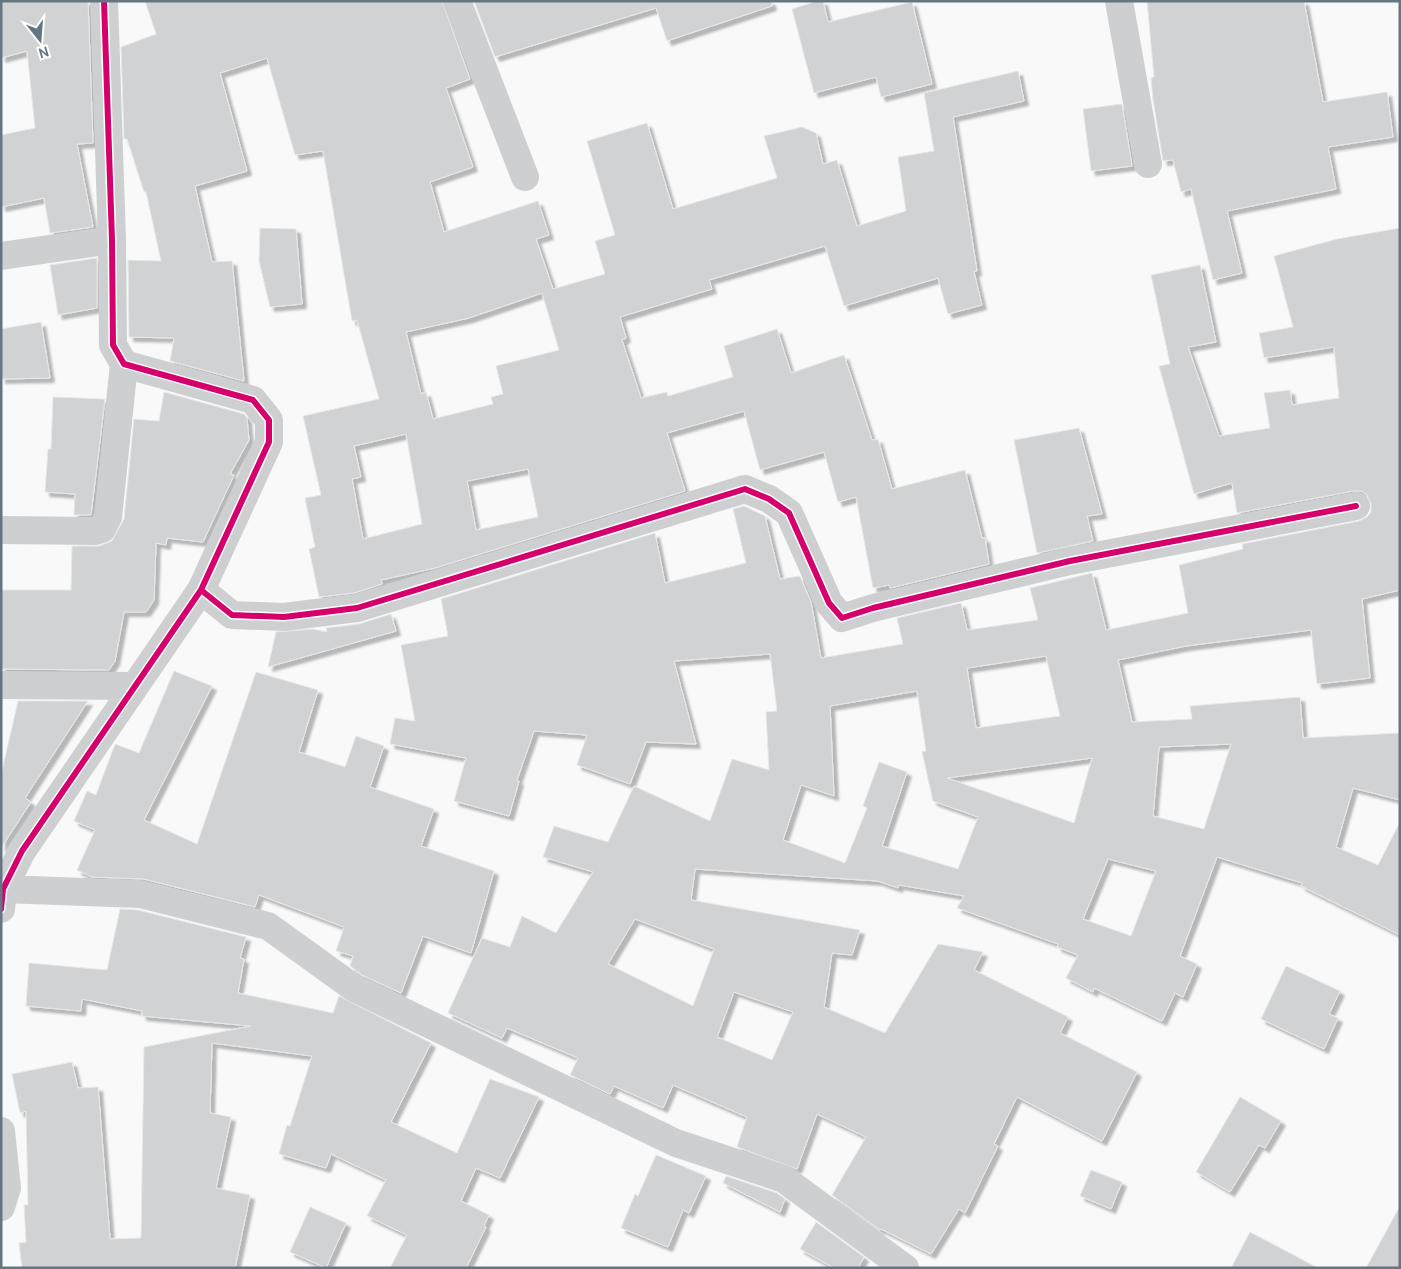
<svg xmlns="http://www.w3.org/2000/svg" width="1401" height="1269" viewBox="0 0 1401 1269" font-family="Cabin,sans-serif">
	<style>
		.building { fill: #d0d2d3; stroke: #e8e8e8; fill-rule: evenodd; filter: url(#shadow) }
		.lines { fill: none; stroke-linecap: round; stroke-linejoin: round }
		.minor { stroke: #cecfd0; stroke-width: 28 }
		.cycleway-casing { stroke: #fff; stroke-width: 9 }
		.cycleway { stroke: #d6006c; stroke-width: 6 }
	</style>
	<defs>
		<filter id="shadow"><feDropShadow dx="4.5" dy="4.5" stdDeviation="1" flood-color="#0004"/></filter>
	</defs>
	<rect width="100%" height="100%" fill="#f9f9f9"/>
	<path class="building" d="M 1,1 L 88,1 L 93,143 L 77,144 L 93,227 L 50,233 L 44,198 L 1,207 L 1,135 L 35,128 L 27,51 L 1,58 Z
		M 145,1 L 442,1 L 470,79 L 446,88 L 473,167 L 430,182 L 444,232 L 538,201 L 549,235 L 536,239 L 553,289 L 605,274 L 595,241 L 615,235 L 587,141 L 647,123 L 673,209 L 777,178 L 764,136 L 802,127 L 816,133 L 823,164 L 837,160 L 857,226 L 906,211 L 898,157 L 934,151 L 924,93 L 1018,71 L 1024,101 L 953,117 L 977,271 L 974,272 L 982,305 L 948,314 L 938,278 L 844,306 L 825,246 L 709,280 L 712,289 L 620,317 L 626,338 L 622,340 L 641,398 L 667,392 L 668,396 L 733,377 L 724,346 L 777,329 L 791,373 L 844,355 L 872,440 L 878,439 L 892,489 L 965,470 L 982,538 L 985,538 L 989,564 L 890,588 L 889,585 L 873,588 L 856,497 L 838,502 L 824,452 L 760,470 L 744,411 L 667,433 L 685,491 L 435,568 L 381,580 L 382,584 L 354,593 L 319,597 L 309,549 L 315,547 L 305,498 L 321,495 L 303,416 L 379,399 L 357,320 L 352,321 L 323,151 L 295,155 L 267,58 L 220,73 L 247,171 L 195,186 L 212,262 L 232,261 L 244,381 L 170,361 L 174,338 L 129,337 L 128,260 L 161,261 L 146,192 L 144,192 L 127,139 L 124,139 L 121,47 L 156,34 ZM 542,293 L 559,350 L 496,366 L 503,394 L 491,397 L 493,404 L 433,419 L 426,392 L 421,394 L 406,332 L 469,318 ZM 406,434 L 422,524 L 363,539 L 352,479 L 361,477 L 354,446 ZM 528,469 L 538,517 L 476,530 L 467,481 Z
		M 474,1 L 771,1 L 772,6 L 667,41 L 656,8 L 495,57 Z
		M 817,1 L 823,1 L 828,22 L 912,2 L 932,84 L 881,97 L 876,77 L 814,93 L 792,9 Z
		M 1147,1 L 1304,1 L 1323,102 L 1387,92 L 1393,137 L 1328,147 L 1336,189 L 1227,211 L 1242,273 L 1213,280 L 1191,189 L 1181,192 L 1173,160 L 1163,161 L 1153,100 L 1151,78 L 1154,77 Z
		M 1122,104 L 1132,166 L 1091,171 L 1083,109 Z
		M 260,228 L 296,229 L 302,304 L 270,307 L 259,261 Z
		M 1400,228 L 1400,590 L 1362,599 L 1370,678 L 1317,684 L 1311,630 L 1186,646 L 1118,660 L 1132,722 L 1192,719 L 1190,706 L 1300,697 L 1303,738 L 1400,733 L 1400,800 L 1353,788 L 1336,847 L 1378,865 L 1400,822 L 1400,935 L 1301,886 L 1302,883 L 1217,857 L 1180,956 L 1197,964 L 1183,997 L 1175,993 L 1162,1021 L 1094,988 L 1093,992 L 1066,978 L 1078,955 L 1057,947 L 1058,944 L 957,908 L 964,896 L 899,885 L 898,888 L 878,881 L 695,869 L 691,900 L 860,930 L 852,955 L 832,953 L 824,1007 L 885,1033 L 938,944 L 983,952 L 974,970 L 1068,1017 L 1060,1033 L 1137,1072 L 1102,1141 L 1017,1097 L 994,1144 L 998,1146 L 965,1213 L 959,1209 L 931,1254 L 881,1229 L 880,1230 L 832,1195 L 866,1137 L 817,1114 L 797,1169 L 737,1147 L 747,1117 L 673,1085 L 663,1108 L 614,1086 L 610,1094 L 570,1075 L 578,1058 L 507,1028 L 502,1038 L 448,1013 L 482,938 L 510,947 L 522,916 L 556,933 L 593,872 L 543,857 L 554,826 L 608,842 L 634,786 L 710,821 L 732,759 L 769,770 L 766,712 L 777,711 L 770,654 L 674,661 L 696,744 L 646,742 L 630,784 L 577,765 L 587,735 L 534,731 L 517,780 L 519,781 L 509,816 L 454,801 L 466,758 L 390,744 L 395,718 L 415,721 L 401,645 L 448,636 L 441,599 L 655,533 L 665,583 L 746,563 L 733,509 L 744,506 L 765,516 L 780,579 L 800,576 L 811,602 L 821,658 L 903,644 L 897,618 L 961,603 L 967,630 L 1038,620 L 1030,588 L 1092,573 L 1106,630 L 1188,613 L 1179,565 L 1243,549 L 1242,544 L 1359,521 L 1367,517 L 1371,512 L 1371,504 L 1367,495 L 1361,491 L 1353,491 L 1237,513 L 1232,483 L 1194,494 L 1159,366 L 1170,364 L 1151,275 L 1200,265 L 1216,342 L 1188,347 L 1219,436 L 1270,428 L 1264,393 L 1290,390 L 1292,405 L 1339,398 L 1334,347 L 1264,358 L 1259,333 L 1293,327 L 1274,256 L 1337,239 ZM 1046,656 L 1060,716 L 976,728 L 967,668 ZM 917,691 L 926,751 L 922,752 L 933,801 L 978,817 L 958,869 L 882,846 L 907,772 L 879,762 L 863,806 L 867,808 L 845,863 L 783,840 L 801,785 L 834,796 L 830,706 ZM 1231,744 L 1204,829 L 1153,816 L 1159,747 ZM 1092,758 L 1074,823 L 947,778 ZM 1108,859 L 1156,871 L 1131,936 L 1083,919 ZM 635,919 L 714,949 L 693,1006 L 608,964 ZM 734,992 L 793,1012 L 772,1060 L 717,1037 Z
		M 97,258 L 97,308 L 58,315 L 50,265 Z
		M 41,322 L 50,378 L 1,379 L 1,329 Z
		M 164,392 L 244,414 L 247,418 L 249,440 L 230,474 L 234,475 L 203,542 L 167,538 L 166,545 L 156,543 L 154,600 L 146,612 L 124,612 L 115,661 L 109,670 L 1,669 L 1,590 L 71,590 L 72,546 L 99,546 L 112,541 L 124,519 L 134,419 L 159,421 Z
		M 53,397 L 105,399 L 91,515 L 74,515 L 75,494 L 45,492 L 48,449 L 51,449 Z
		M 1079,428 L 1102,514 L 1087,516 L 1093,541 L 1037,553 L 1014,440 Z
		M 391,614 L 396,631 L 268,667 L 276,632 L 313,629 L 327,632 L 326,628 L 359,624 Z
		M 174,671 L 212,686 L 144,820 L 197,844 L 256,672 L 318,690 L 299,752 L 345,767 L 356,736 L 384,746 L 370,787 L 434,809 L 421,846 L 494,871 L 471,953 L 423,936 L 401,993 L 362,975 L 350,966 L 353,956 L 336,951 L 344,927 L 259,895 L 255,907 L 144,879 L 92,877 L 77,870 L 95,830 L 74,821 L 87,791 L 96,795 L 115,744 L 139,753 Z
		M 18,701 L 88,701 L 25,798 L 31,802 L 1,848 L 1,775 Z
		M 120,909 L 138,910 L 246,937 L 240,958 L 244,959 L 238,993 L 333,1013 L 339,996 L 431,1043 L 391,1122 L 457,1153 L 490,1079 L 539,1097 L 500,1178 L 476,1168 L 461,1201 L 489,1215 L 484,1226 L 486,1227 L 466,1268 L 390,1268 L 407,1235 L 367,1216 L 386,1180 L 331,1154 L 326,1168 L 279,1154 L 287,1125 L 290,1126 L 312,1056 L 212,1043 L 210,1113 L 231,1117 L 216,1188 L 250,1195 L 235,1268 L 22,1268 L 19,1243 L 26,1242 L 24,1205 L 28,1205 L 26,1111 L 20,1113 L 12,1074 L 72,1062 L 78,1088 L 98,1087 L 110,1239 L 141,1238 L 144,1047 L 251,1026 L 142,1016 L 142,1011 L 82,999 L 81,1011 L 26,1006 L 29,963 L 107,970 Z
		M 1286,966 L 1340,991 L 1329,1014 L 1338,1018 L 1324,1049 L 1261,1019 Z
		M 1240,1097 L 1281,1121 L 1265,1148 L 1259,1145 L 1230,1192 L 1196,1172 Z
		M 656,1155 L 706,1176 L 689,1213 L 683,1210 L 668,1247 L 621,1228 L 635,1194 L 638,1196 Z
		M 1091,1170 L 1122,1182 L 1111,1209 L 1080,1196 Z
		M 726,1176 L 777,1193 L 785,1199 L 780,1212 L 723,1183 Z
		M 1400,1206 L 1400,1268 L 1366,1268 Z
		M 310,1207 L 346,1223 L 326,1268 L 290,1252 Z
		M 816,1222 L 864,1257 L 858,1268 L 834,1268 L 800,1249 Z
		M 1250,1232 L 1318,1268 L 1231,1268 Z"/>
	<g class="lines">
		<path class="minor" d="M 457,1 L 525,177
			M 1119,1 L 1148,164
			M 1,256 L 112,240
			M 1,530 L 95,531 L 102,529 L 108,517 L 124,364
			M 201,590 L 232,615 L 284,617 L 357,608 L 745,489 L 769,499 L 789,513 L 829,603 L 842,618 L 873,608 L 1070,561 L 1356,506
			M 1,685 L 135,686
			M 3,889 L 140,894 L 268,926 L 354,988 L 676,1143 L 784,1179 L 905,1268
			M 1,909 L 3,889 L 22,851 L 201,590 L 269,442 L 269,420 L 253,400 L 124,364 L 113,345 L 112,240 L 104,1
			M 1,1131 L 7,1188 L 1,1207"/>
		<defs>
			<path id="cycleway" d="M 201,590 L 232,615 L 284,617 L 357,608 L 745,489 L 769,499 L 789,513 L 829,603 L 842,618 L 873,608 L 1070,561 L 1356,506
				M 1,909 L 3,889 L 22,851 L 201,590 L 269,442 L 269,420 L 253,400 L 124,364 L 113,345 L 112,240 L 104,1"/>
		</defs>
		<use href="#cycleway" class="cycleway-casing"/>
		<use href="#cycleway" class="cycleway"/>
	</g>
	<rect width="1401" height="1269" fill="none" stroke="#657683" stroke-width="5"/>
	<g transform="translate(40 40) rotate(163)" stroke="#ffffff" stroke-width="4" paint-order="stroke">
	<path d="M0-4L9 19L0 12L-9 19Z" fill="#657683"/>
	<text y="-8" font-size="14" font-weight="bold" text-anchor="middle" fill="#657683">N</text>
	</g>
</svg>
